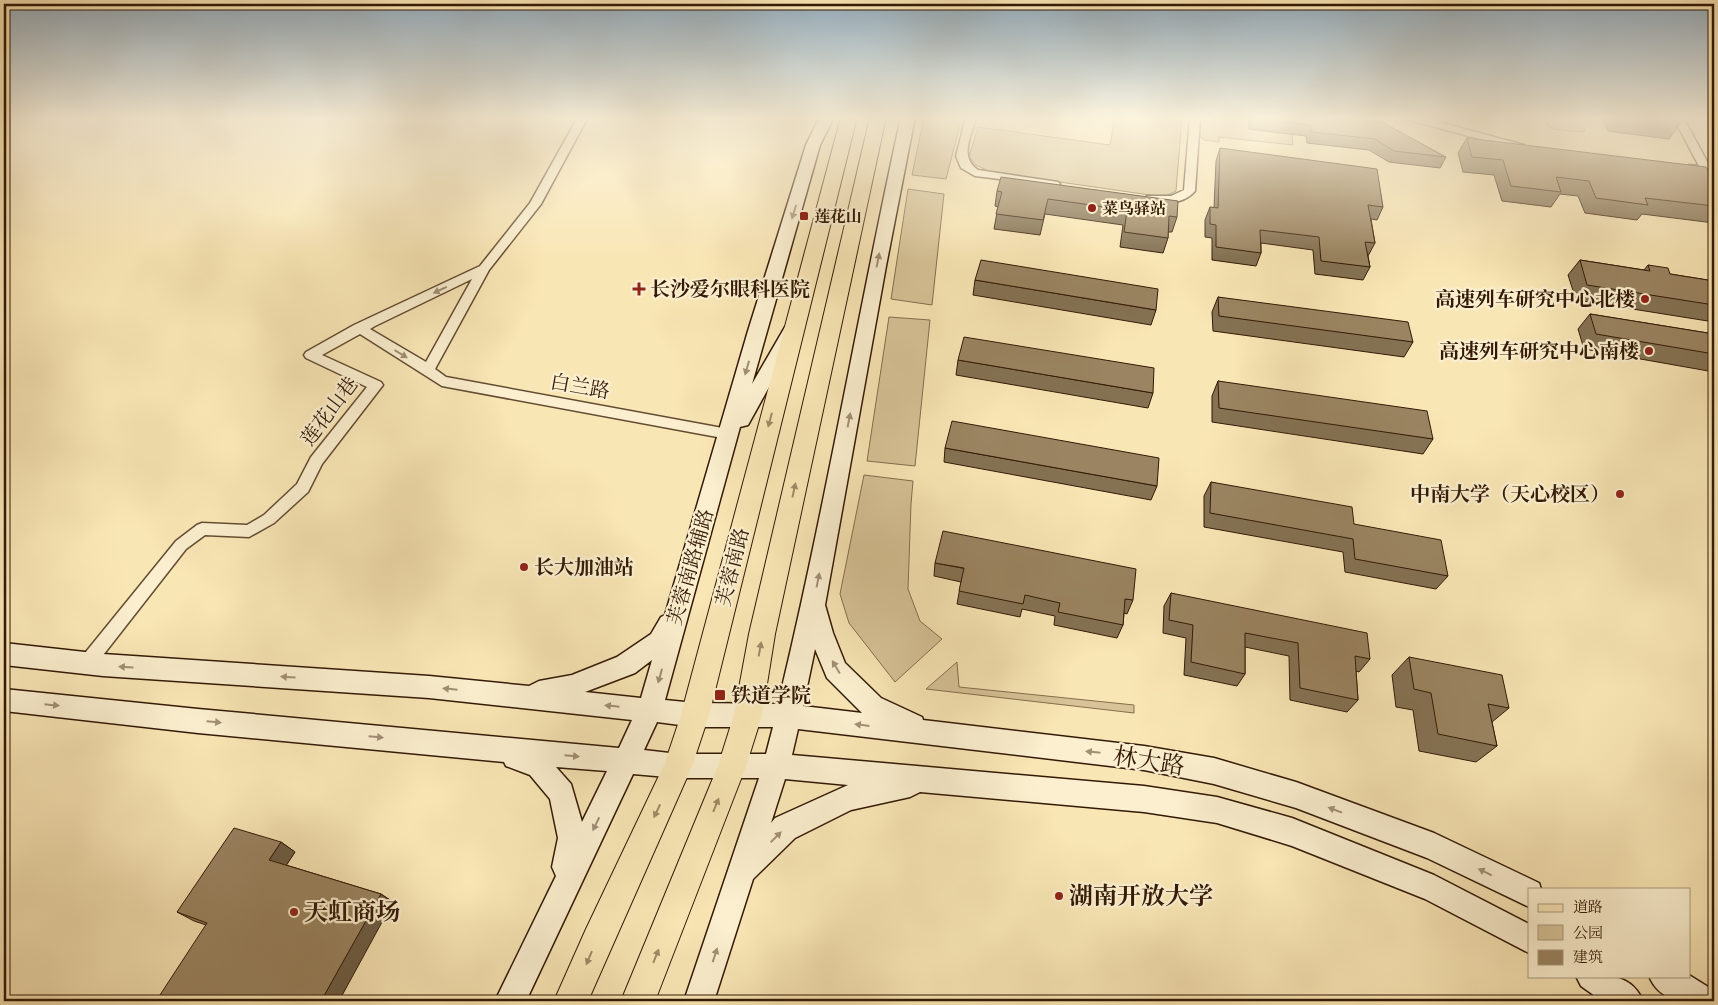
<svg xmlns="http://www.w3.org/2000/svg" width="1718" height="1005" viewBox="0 0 1718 1005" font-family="'IM FELL Great Primer','Noto Serif SC',serif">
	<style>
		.green { fill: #d7c397; stroke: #856e4e }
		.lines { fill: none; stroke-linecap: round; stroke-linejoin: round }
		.street-casing { stroke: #644c32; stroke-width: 3 }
		.secondary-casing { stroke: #331906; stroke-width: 3 }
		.primary-casing { stroke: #331906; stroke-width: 2 }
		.street { fill: #fbefcf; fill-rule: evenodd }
		.secondary { fill: #fbefcf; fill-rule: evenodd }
		.primary { fill: #f9e6b5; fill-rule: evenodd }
		.wall { fill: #847253; stroke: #331906 }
		.shaded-wall { fill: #6c5c44; stroke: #331906 }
		.building { fill: #9a8461; stroke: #331906 }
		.oneway { fill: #a18f75 }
		.oneway2 { fill: #a08a66 }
		.poi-dot { fill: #8f2418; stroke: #fbefcf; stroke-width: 2 }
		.labels { text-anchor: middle; stroke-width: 4.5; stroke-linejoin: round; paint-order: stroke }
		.far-poi-label { font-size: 16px; font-weight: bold; fill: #331906; stroke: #fbefcf; text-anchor: start }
		.poi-label { font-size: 20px; font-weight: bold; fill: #331906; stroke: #fbefcf; text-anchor: start }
		.street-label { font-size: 20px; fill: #331906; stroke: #fbefcf }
		.near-street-label { font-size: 24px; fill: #331906; stroke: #fbefcf }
		.near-poi-label { font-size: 24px; font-weight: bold; fill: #331906; stroke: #fbefcf; text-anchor: start }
	</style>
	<rect width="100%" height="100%" fill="#f9e6b5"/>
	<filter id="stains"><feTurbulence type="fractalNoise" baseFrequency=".004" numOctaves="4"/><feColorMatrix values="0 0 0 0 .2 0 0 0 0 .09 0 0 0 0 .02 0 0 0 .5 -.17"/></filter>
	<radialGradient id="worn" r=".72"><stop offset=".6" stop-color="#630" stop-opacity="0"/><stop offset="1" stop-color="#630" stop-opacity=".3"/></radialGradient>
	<path class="green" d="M 924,117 L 962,117 L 946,179 L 912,175 Z
		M 1115,117 L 1182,117 L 1176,191 L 1164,197 L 990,172 L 976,165 L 969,157 L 978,127 L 1110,145 Z
		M 1201,117 L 1249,117 L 1250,129 L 1292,134 L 1293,145 L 1219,137 L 1219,142 L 1204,140 L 1200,137 Z
		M 1549,117 C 1564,118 1578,117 1585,131 L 1582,132 L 1553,129 L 1548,126 L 1545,119 Z
		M 908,189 L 944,194 L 932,305 L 891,299 Z
		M 889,317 L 930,320 L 915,466 L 867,461 Z
		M 864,475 L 913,481 L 911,504 L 908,589 L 920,621 L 942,639 L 895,682 L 849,623 L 840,594 Z
		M 957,662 L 959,687 L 1134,705 L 1134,713 L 926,689 Z"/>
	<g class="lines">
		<defs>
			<path id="street" d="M 578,117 L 588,117 L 541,204 L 489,270 L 435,369 L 446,377 L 728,429 L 733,430 L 735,434 L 733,438 L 728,439 L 442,386 L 360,334 L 322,355 L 381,382 L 383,385 L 322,464 L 308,492 L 274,523 L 249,537 L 205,535 L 186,549 L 93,668 L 87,671 L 81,668 L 79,663 L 81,658 L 176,541 L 197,525 L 202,523 L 247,525 L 264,515 L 297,484 L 311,457 L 367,387 L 306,358 L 304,355 L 306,352 L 354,325 L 480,266 L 530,203 ZM 472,279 L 426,362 L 370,329 L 375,326 Z
				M 966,117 L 976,117 C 971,137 959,157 978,170 L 1058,182 L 1060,184 L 1058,186 L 975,176 L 961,168 L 956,156 Z
				M 1190,117 L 1200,117 L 1195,191 C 1183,205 1163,204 1147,200 L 1145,198 L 1147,196 L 1171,196 L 1184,190 Z
				M 1405,117 L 1420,117 L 1524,145 L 1525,147 L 1524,149 L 1516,149 L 1406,119 Z
				M 1673,117 L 1683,117 L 1710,167 L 1714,168 L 1714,187 L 1710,186 L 1703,173 L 1685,170 L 1684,168 L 1689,165 L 1699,166 Z"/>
			<path id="secondary" d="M 820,117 L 834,117 L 820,145 L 752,384 L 785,327 L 791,325 L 797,327 L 800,331 L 748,425 L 740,427 L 665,700 L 695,703 L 778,704 C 825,510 858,312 901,117 L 915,117 L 886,266 L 825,605 L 833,633 L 845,663 L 881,698 L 922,717 L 923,720 L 1144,746 L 1214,758 L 1296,782 L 1434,833 L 1539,883 L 1541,889 L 1529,889 L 1529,907 L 1427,858 L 1296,808 L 1214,784 L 1144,770 L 798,729 L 792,755 L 1144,786 L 1217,797 L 1292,818 L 1434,875 L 1529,924 L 1529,953 L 1425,899 L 1292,846 L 1217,823 L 1144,812 L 920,792 L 910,797 L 851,810 L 795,838 L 753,879 L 714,1001 L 684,1001 L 759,778 L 678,778 L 633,774 L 526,1001 L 495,1001 L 556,876 L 552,867 L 558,838 L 550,799 L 530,775 L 506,766 L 504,762 L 198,733 L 4,711 L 4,689 L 198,709 L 619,748 L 632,720 L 429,698 L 103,676 L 4,665 L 4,643 L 103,654 L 429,676 L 529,686 L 539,681 L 572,675 L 617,657 L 651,634 L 661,617 L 665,615 L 748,331 L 806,145 ZM 815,649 L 827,678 L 862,713 L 803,706 ZM 652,660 L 641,698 L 585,692 L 635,673 ZM 657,722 L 695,727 L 773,727 L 766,754 L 678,754 L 644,750 ZM 556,767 L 607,771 L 582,822 L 571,784 ZM 785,779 L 848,785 L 775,818 L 771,823 Z
				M 1689,975 L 1713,990 L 1714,1001 C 1688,1001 1661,1005 1649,976 Z
				M 1576,976 C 1604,976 1630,971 1643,1001 L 1602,1001 L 1581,986 Z"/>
			<path id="primary" d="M 841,117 L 857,117 L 709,715 L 692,766 L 588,1001 L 554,1001 L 586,929 L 665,763 L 681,715 Z
				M 870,117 L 886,117 L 775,634 L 762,715 L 746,766 L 655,1001 L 621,1001 L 718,766 L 734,715 L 749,634 Z"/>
		</defs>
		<use href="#street" class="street-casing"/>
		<use href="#secondary" class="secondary-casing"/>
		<use href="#primary" class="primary-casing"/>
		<use href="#street" class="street"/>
		<use href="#secondary" class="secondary"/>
		<use href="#primary" class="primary"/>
	</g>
	<path class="wall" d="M 1249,117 L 1335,117 L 1446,157 L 1440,168 L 1389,162 L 1369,150 L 1307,143 L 1306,136 L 1249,129 Z
		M 1496,117 L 1510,117 L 1509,118 Z
		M 1597,117 L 1685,117 L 1669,139 L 1608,131 L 1602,119 Z
		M 1467,138 L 1714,182 L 1714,223 L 1642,214 L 1637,220 L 1585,213 L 1578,196 L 1560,194 L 1551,207 L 1502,201 L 1494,175 L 1463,172 L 1458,153 Z
		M 1220,148 L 1383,207 L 1377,220 L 1371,219 L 1375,243 L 1368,256 L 1370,267 L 1363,280 L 1315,274 L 1313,250 L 1261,243 L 1261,253 L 1256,266 L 1212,260 L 1212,238 L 1205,237 L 1205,220 L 1210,207 L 1214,208 L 1216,161 Z
		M 997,191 L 1177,217 L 1172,232 L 1168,232 L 1168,238 L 1163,253 L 1120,247 L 1123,225 L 1045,214 L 1040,235 L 994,229 L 998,207 L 995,206 Z
		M 1580,260 L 1644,270 L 1648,265 L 1670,274 L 1714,281 L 1714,322 L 1576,300 L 1568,275 Z
		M 975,280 L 1156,310 L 1151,325 L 973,295 Z
		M 1218,297 L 1413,342 L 1404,357 L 1213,331 L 1212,312 Z
		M 1590,314 L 1714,334 L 1714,372 L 1584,349 L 1578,329 Z
		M 958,360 L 1153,393 L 1148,408 L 956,375 Z
		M 1218,381 L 1433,439 L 1423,454 L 1212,422 L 1212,396 Z
		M 945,448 L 1157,486 L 1151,500 L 944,462 Z
		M 1211,482 L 1354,524 L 1448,576 L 1436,589 L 1345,572 L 1343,552 L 1204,527 L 1204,496 Z
		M 935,563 L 1133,600 L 1127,614 L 1124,613 L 1123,625 L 1117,638 L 1054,625 L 1055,616 L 1022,609 L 1020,617 L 957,604 L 961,582 L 934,576 Z
		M 1171,593 L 1370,659 L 1359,672 L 1356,671 L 1358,700 L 1347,712 L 1290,700 L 1289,656 L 1245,647 L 1245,674 L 1237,686 L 1184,675 L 1186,638 L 1163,633 L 1164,606 Z
		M 1409,657 L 1509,708 L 1492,722 L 1497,746 L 1476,762 L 1419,751 L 1413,710 L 1396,707 L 1392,675 Z
		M 1714,693 L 1714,707 L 1711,696 Z
		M 281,842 L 295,852 L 286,865 L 381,894 L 393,902 L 206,925 L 194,921 L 177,912 Z"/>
	<path class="shaded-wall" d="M 281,842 L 295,852 L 284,869 L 269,860 Z
		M 381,894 L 393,902 L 339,1001 L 321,1001 Z"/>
	<path class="building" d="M 1253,117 L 1335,117 L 1382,122 L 1446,157 L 1394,151 L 1375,139 L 1311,132 L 1311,125 L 1253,118 Z
		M 1467,138 L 1706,167 L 1714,182 L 1714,206 L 1645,198 L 1648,205 L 1596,198 L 1589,181 L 1556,177 L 1561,192 L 1511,186 L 1503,160 L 1472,157 Z
		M 1220,148 L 1377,169 L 1383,207 L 1368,205 L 1375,243 L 1365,242 L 1370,267 L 1321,261 L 1319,237 L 1260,230 L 1261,253 L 1216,247 L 1216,225 L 1210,224 L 1210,207 L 1218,208 Z
		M 1001,177 L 1178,201 L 1177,217 L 1169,216 L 1168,238 L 1124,232 L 1127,210 L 1048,199 L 1043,220 L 996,214 L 1002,192 L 997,191 Z
		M 981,260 L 1158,289 L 1156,310 L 975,280 Z
		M 1580,260 L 1650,271 L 1648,265 L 1668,268 L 1670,274 L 1714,281 L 1714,305 L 1587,285 Z
		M 1218,297 L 1408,322 L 1413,342 L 1219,316 Z
		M 1590,314 L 1714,334 L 1714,354 L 1596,334 Z
		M 964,337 L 1154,368 L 1153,393 L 958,360 Z
		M 1218,381 L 1427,411 L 1433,439 L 1219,408 Z
		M 952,421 L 1159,458 L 1157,486 L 945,448 Z
		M 1211,482 L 1352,507 L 1354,524 L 1441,540 L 1448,576 L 1355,559 L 1353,539 L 1210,513 Z
		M 943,531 L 1136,569 L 1133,600 L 1125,599 L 1123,625 L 1058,612 L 1060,603 L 1025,595 L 1023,604 L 959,591 L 964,568 L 935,563 Z
		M 1171,593 L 1367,633 L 1370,659 L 1355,656 L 1358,700 L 1300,688 L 1298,643 L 1245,633 L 1245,674 L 1191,662 L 1193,625 L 1169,620 Z
		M 1409,657 L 1502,675 L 1509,708 L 1488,704 L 1497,746 L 1438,734 L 1431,693 L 1414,689 Z
		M 234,828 L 281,842 L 269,860 L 381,894 L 321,1001 L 156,1001 L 207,923 L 177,912 Z"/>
	<defs><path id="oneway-solid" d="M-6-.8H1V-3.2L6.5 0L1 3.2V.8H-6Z" transform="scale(1.25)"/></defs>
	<g class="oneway">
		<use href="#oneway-solid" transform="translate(794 212) rotate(107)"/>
		<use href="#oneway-solid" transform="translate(878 260) rotate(-79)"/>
		<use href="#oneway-solid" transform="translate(440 290) rotate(155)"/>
		<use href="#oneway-solid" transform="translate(401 354) rotate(31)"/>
		<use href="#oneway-solid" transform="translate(747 368) rotate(106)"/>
		<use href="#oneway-solid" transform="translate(849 420) rotate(-79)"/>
		<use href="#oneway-solid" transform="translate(818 580) rotate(-79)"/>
		<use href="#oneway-solid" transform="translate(126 667) rotate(-176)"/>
		<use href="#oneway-solid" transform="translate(836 667) rotate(-121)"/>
		<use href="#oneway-solid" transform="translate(660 676) rotate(106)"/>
		<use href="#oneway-solid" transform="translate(288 677) rotate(-176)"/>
		<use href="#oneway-solid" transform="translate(450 689) rotate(-174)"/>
		<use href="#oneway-solid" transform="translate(52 705) rotate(6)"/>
		<use href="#oneway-solid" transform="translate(612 706) rotate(-174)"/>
		<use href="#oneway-solid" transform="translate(214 722) rotate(5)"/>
		<use href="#oneway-solid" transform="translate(862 725) rotate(-173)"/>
		<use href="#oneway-solid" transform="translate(376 737) rotate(5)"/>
		<use href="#oneway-solid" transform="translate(1093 752) rotate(-174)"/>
		<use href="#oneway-solid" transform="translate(572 756) rotate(5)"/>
		<use href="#oneway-solid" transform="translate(1335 810) rotate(-159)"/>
		<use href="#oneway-solid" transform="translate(596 824) rotate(116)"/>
		<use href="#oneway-solid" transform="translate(776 837) rotate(-45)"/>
		<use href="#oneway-solid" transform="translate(1485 872) rotate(-154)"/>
		<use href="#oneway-solid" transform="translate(715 955) rotate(-72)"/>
	</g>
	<g class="oneway2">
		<use href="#oneway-solid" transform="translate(770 420) rotate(105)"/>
		<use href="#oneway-solid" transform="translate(794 490) rotate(-78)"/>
		<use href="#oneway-solid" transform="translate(760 649) rotate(-80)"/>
		<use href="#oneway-solid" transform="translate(716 805) rotate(-68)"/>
		<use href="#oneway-solid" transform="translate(657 811) rotate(115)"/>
		<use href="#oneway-solid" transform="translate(656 956) rotate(-68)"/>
		<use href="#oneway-solid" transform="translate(589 958) rotate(113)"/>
	</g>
	<linearGradient id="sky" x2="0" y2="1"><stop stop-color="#94acbc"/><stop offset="0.46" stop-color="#fcf4de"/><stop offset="1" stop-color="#fcf4de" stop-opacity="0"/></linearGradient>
	<rect width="1718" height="257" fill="url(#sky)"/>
	<g class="poi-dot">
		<circle cx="1092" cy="208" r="5"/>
		<rect x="799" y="211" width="10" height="10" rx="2.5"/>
		<path d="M636.5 281.5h5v5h5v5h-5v5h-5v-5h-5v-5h5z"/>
		<circle cx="1645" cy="299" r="5"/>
		<circle cx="1649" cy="351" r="5"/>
		<circle cx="1620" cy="494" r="5"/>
		<circle cx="524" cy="567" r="5"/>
		<rect x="714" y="689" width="12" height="12" rx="2.5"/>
		<circle cx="1059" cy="896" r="5"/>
		<circle cx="294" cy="912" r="5"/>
	</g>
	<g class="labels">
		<g class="far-poi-label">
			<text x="1102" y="214">菜鸟驿站</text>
			<text x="814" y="222">莲花山</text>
		</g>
		<g class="poi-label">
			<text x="650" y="296">长沙爱尔眼科医院</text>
			<text x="1635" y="306" text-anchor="end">高速列车研究中心北楼</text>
			<text x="1639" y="358" text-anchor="end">高速列车研究中心南楼</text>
			<text x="1610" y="501" text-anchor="end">中南大学（天心校区）</text>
			<text x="534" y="574">长大加油站</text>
			<text x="731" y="702">铁道学院</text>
		</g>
		<g class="street-label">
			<text transform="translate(580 386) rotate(10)" y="7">白兰路</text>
			<text transform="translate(329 411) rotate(-53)" y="7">莲花山巷</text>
			<text transform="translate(690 567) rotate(-74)" y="7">芙蓉南路辅路</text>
			<text transform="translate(732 567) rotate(-76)" y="7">芙蓉南路</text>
		</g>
		<g class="near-street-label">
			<text transform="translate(1149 761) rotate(9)" y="8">林大路</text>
		</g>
		<g class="near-poi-label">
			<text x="1069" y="904">湖南开放大学</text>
			<text x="304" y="920">天虹商场</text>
		</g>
	</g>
	<rect width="1718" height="1005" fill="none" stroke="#f9e6b5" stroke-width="20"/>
	<rect x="5" y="5" width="1708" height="995" fill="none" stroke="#331906" stroke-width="2.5"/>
	<rect x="10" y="10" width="1698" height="985" fill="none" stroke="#331906"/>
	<rect x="1528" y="888" width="162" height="90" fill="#fbefcf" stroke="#ab997f"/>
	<rect x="1538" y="904" width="25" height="8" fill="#f9e6b5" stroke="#ab997f"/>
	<text x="1573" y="912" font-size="15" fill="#331906">道路</text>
	<rect x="1538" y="925" width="25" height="15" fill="#d7c397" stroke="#ab997f"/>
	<text x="1573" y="938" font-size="15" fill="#331906">公园</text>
	<rect x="1538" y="950" width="25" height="15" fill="#9a8461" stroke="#ab997f"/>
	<text x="1573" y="962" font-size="15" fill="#331906">建筑</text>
	<rect width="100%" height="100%" filter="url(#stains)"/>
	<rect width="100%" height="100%" fill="url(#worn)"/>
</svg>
